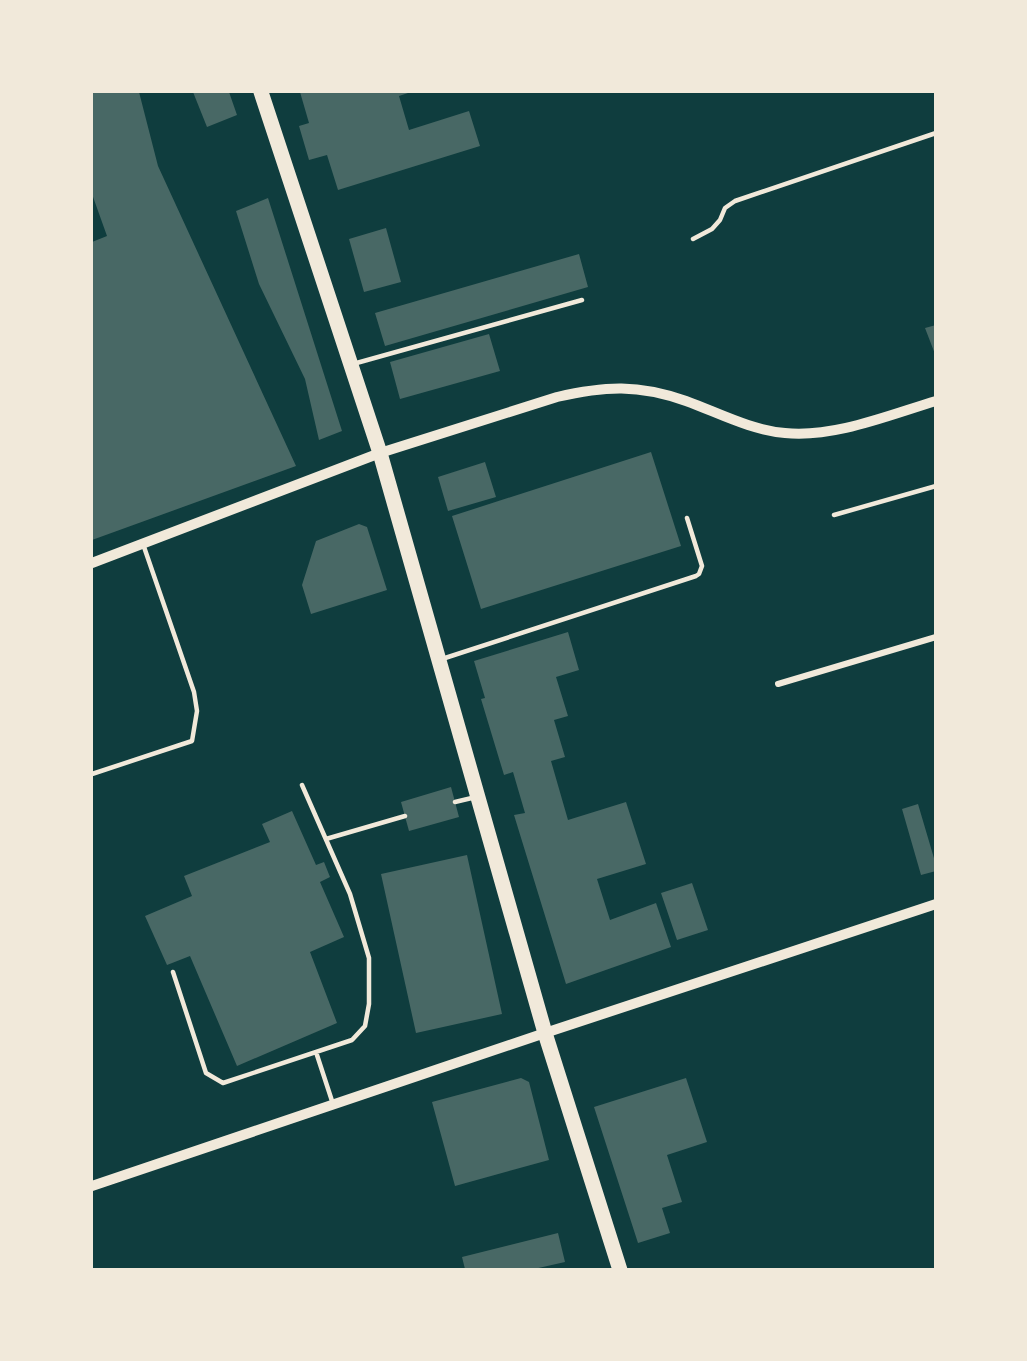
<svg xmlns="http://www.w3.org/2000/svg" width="1027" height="1361" viewBox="0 0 1027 1361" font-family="'PT Sans Narrow',sans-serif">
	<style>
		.building { fill: #486865 }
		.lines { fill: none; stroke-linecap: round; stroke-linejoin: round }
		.service { stroke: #f1e9da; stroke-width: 4.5 }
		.minor { stroke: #f1e9da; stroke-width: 6 }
		.tertiary { stroke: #f1e9da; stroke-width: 10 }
		.primary { stroke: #f1e9da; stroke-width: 15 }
	</style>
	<rect width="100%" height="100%" fill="#0f3d3e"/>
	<path class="building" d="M 92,92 L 139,92 L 158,166 L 296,466 L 92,540 L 92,242 L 107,236 L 92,194 Z
		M 193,92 L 229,92 L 237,115 L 207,127 Z
		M 300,92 L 411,92 L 399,96 L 409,130 L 469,111 L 480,146 L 338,190 L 327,155 L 309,160 L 299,126 L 309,123 Z
		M 268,198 L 342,431 L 319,440 L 305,379 L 259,284 L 236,211 Z
		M 386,228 L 401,282 L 364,292 L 349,239 Z
		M 579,254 L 588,287 L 385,346 L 375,313 Z
		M 936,325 L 936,354 L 935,354 L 925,328 Z
		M 489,334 L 500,371 L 400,399 L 390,362 Z
		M 651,452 L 681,546 L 481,609 L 452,516 Z
		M 485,462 L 496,497 L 448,511 L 438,477 Z
		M 359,524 L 367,527 L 387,590 L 311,614 L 302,585 L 316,541 Z
		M 568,632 L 579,670 L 556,677 L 568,716 L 554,720 L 565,757 L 551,761 L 568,820 L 626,802 L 646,864 L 597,879 L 610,920 L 656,903 L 671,947 L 566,984 L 514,815 L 525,813 L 513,772 L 504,775 L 481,699 L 485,698 L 474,661 Z
		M 451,787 L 459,817 L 409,831 L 401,802 Z
		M 918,804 L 936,865 L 936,871 L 921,875 L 902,809 Z
		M 292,811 L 316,865 L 324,862 L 330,877 L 320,882 L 344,937 L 310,952 L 337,1023 L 237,1066 L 190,956 L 167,965 L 145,916 L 192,896 L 184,876 L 270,842 L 262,824 Z
		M 467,855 L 502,1014 L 416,1033 L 381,874 Z
		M 692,883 L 708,930 L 677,940 L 661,893 Z
		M 521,1078 L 529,1082 L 549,1160 L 455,1186 L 432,1102 Z
		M 686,1078 L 707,1142 L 667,1155 L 682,1202 L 662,1208 L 670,1233 L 638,1243 L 594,1107 Z
		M 558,1233 L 565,1262 L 534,1269 L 465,1269 L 462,1257 Z"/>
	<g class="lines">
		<path class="service" d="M 693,239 L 712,229 L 720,220 L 725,208 L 735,201 L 936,133
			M 353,364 L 582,300
			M 834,515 L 936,486
			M 442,659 L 696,576 L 699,574 L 702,566 L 687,518
			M 92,774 L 192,741 L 197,711 L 194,692 L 143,544
			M 455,802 L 476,797
			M 326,839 L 405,816
			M 173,972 L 206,1073 L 223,1083 L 352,1040 L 365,1026 L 369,1004 L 369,958 L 350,894 L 302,785
			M 316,1052 L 333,1104"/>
		<path class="minor" d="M 778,684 L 936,637"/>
		<path class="tertiary" d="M 92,563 L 380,453 L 557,397 C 605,386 638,384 686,401 C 719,413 750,430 785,433 C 834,438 889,415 936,401
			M 92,1186 L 545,1033 L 936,904"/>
		<path class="primary" d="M 261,92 L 380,453 L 545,1033 L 620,1270"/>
	</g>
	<rect width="1027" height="1361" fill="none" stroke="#f1e9da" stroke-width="186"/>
</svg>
